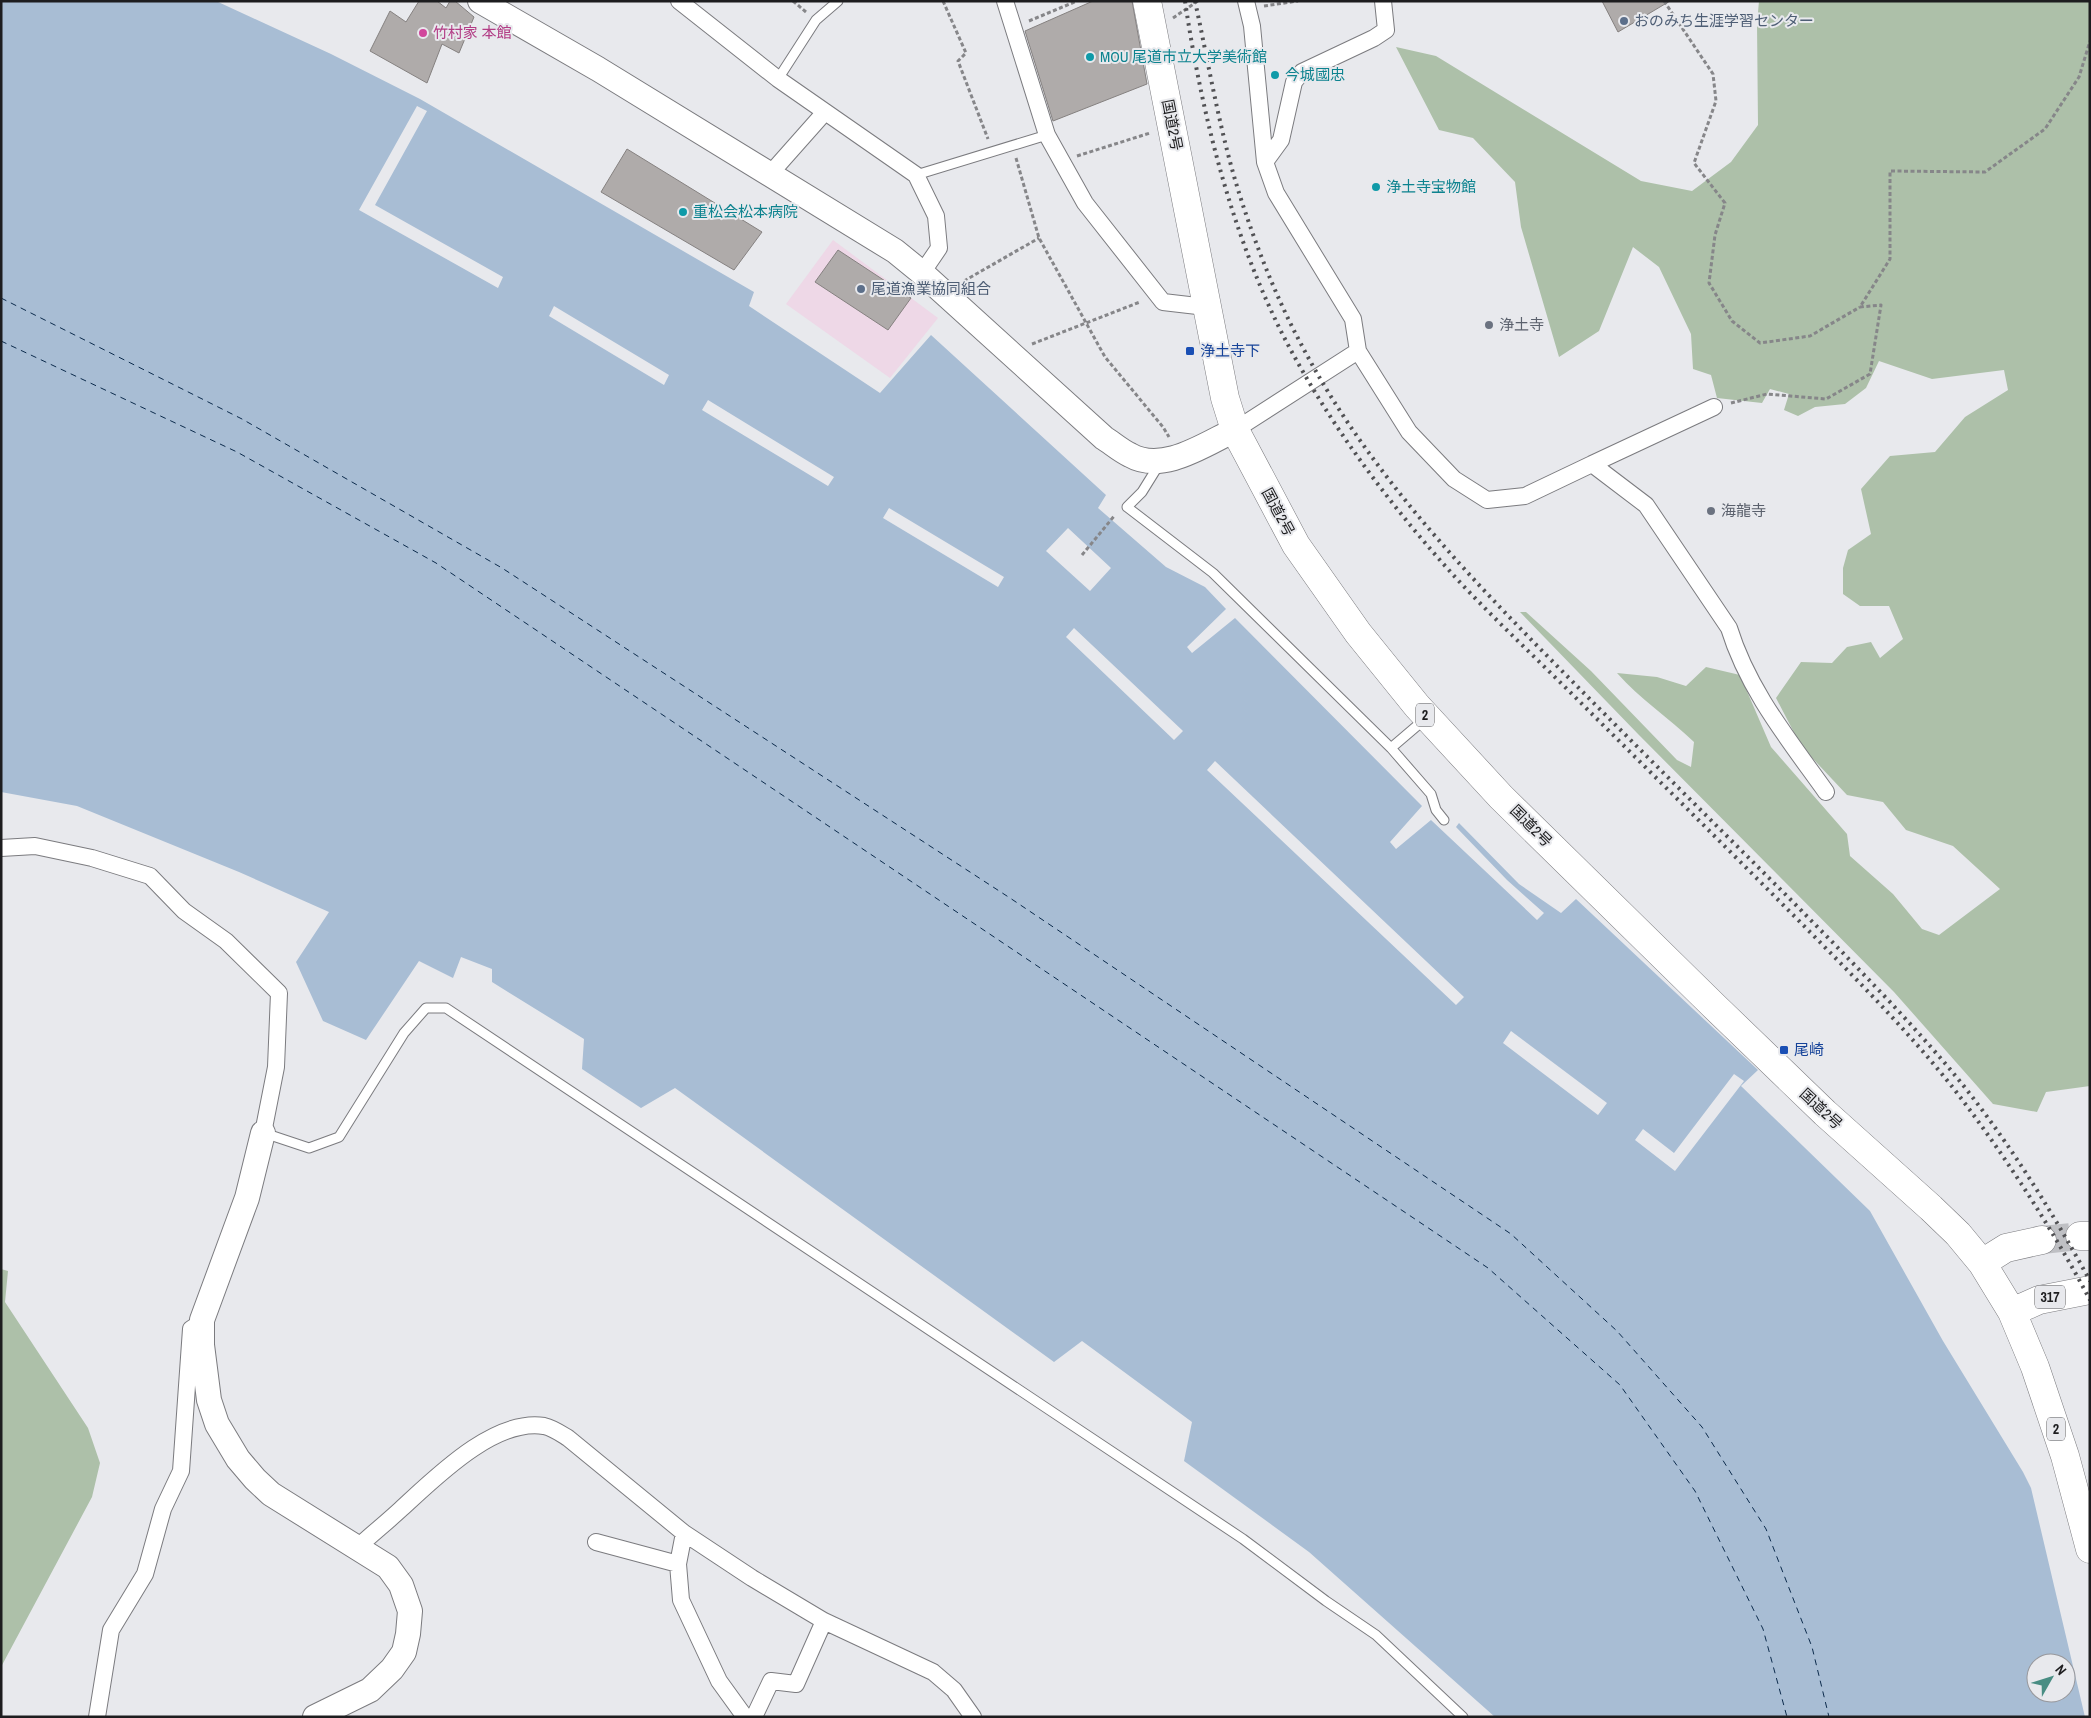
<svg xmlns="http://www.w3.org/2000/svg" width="2091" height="1718" viewBox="0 0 2091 1718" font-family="'Archivo Narrow','Noto Sans JP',sans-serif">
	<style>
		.commercial { fill: #eed8e7 }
		.green { fill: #adc0a9 }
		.water { fill: #a8bdd4; fill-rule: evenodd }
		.pier { fill: #e8e9ed }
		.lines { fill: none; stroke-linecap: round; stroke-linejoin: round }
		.ferry { stroke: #0c2b4c; stroke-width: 1; stroke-dasharray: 6 5; stroke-linecap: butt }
		.building { fill: #afabaa; stroke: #858180 }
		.highway-tunnel { stroke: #bfc0c4; stroke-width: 28; stroke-dasharray: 28 14; stroke-linecap: butt }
		.lane-casing { stroke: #7b7b7f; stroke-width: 11 }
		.street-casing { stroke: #7b7b7f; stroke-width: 18 }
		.secondary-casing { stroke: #7b7b7f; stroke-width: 26 }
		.highway-casing { stroke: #7b7b7f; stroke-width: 29 }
		.path { stroke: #868689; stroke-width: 3; stroke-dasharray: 4 2.5; stroke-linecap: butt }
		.lane { stroke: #fff; stroke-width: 9 }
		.street { stroke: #fff; stroke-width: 16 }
		.secondary { stroke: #fff; stroke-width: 24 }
		.highway { stroke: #fff; stroke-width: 28 }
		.rail { stroke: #515154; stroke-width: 4; stroke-dasharray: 2.5 5; stroke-linecap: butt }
		.service-dot { fill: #5c6f8a; stroke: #e8e9ed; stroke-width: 2 }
		.hotel-dot { fill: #d1479c; stroke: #e8e9ed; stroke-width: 2 }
		.culture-dot { fill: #0f9aa8; stroke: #e8e9ed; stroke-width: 2 }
		.worship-dot { fill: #6b7280; stroke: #e8e9ed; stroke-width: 2 }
		.transit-dot { fill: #1a4fb4; stroke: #e8e9ed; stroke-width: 2 }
		.labels { text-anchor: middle; stroke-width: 4; stroke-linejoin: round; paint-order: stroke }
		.shield { fill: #e8e9ed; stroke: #5a5a5d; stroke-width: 1 }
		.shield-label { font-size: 14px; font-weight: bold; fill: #1d1d1f }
		.service-label { font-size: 15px; fill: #4e5e75; stroke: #e8e9ed; text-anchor: start }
		.hotel-label { font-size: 15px; fill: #b23c85; stroke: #e8e9ed; text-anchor: start }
		.culture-label { font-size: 15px; fill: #0d838f; stroke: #e8e9ed; text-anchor: start }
		.street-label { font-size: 15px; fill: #1d1d1f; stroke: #e8e9ed }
		.worship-label { font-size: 15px; fill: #5b616d; stroke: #e8e9ed; text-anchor: start }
		.transit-label { font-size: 15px; fill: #164399; stroke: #e8e9ed; text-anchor: start }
	</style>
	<rect width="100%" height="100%" fill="#e8e9ed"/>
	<path class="commercial" d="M 833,240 L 938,318 L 890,378 L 786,304 Z"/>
	<path class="green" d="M 1759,1 L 2090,1 L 2090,1086 L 2046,1092 L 2037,1112 L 1993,1104 L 1894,992 L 1638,734 L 1520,612 L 1526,612 L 1591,671 L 1677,760 L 1691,767 L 1694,742 C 1669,718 1640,699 1617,673 L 1657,677 L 1686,686 L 1706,667 L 1740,675 L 1771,747 L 1847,834 L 1850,856 L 1893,894 L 1922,929 L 1939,935 L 2000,889 L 1953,846 L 1906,830 L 1883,802 L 1847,795 L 1801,746 L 1776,698 L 1801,662 L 1832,663 L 1847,647 L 1871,642 L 1880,658 L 1903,639 L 1889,606 L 1860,606 L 1843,594 L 1843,568 L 1848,550 L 1871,534 L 1861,489 L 1890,456 L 1935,452 L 1965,417 L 2008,390 L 2004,370 L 1932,379 L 1879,361 L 1866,388 L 1845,404 L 1815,407 L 1798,416 L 1784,410 L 1789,394 L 1770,389 L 1762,403 L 1717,398 L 1711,375 L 1693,369 L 1691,334 L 1659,267 L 1633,247 L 1599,331 L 1559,357 L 1521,227 L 1515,182 L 1473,138 L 1439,130 L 1396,47 L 1436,56 L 1641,181 L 1692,191 L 1731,162 L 1758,125 L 1757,24 Z
		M 1,1269 L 8,1271 L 5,1302 L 88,1428 L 100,1463 L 92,1497 L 1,1667 Z"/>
	<path class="water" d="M 1,1 L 216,1 L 331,54 L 420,99 L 754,292 L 749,306 L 880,393 L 931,335 L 1106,495 L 1098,508 L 1166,567 L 1205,587 L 1226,609 L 1187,647 L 1192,653 L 1235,618 L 1422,806 L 1390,842 L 1396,849 L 1431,820 L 1537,920 L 1544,913 L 1507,880 L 1456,827 L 1459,823 L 1519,884 L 1561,913 L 1576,899 L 1758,1070 L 1741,1086 L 1870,1211 L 1943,1341 L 2023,1472 L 2031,1488 L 2085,1717 L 1495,1717 L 1309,1552 L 1184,1461 L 1192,1422 L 1082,1341 L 1054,1362 L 675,1088 L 641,1108 L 582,1069 L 584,1039 L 492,982 L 492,969 L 461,957 L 453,978 L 419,961 L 366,1040 L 323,1021 L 296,962 L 329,912 L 239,872 L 77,806 L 1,792 ZM 2036,1663 L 2066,1663 L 2066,1693 L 2036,1693 Z"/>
	<path class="pier" d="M 417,106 L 427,111 L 375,205 L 503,277 L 498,288 L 359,210 Z
		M 554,306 L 669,375 L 664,385 L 549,316 Z
		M 708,400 L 834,477 L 828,486 L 702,410 Z
		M 889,508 L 1004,577 L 998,587 L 883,518 Z
		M 1068,528 L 1111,568 L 1090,591 L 1046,551 Z
		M 1074,628 L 1183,731 L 1174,740 L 1066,637 Z
		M 1215,761 L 1464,997 L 1456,1005 L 1207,770 Z
		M 1511,1031 L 1607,1103 L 1598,1115 L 1503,1043 Z
		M 1734,1074 L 1744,1081 L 1675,1171 L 1635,1140 L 1643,1129 L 1674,1153 Z"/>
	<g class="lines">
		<path class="ferry" d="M 1,298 L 242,419 L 502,568 L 1010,898 L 1511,1234 L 1617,1331 L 1702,1427 L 1766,1529 L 1812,1647 L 1829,1717
			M 1,341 L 237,452 L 436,563 L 1488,1268 L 1620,1385 L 1695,1491 L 1763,1629 L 1787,1717"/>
	</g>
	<path class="building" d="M 419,1 L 437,1 L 446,8 L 450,1 L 455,1 L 474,17 L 459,53 L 442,44 L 427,83 L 370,51 L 390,11 L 406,22 Z
		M 1093,1 L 1132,1 L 1147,84 L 1053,121 L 1025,31 Z
		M 1602,1 L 1670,1 L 1618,32 Z
		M 627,149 L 762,232 L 734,270 L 601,192 Z
		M 838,250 L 911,298 L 888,330 L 815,282 Z"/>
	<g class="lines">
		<path class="highway-tunnel" d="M 2042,1240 L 2080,1236"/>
		<defs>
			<path id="lane" d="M 778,79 L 816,20 L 838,1
				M 916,175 L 1047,135
				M 1160,463 L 1142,492 L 1127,507 L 1213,573 L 1391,748 L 1431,794 L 1436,810 L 1444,820
				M 1391,748 L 1425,719
				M 264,1133 L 309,1148 L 339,1137 L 404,1033 L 426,1008 L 446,1008 L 1243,1539 L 1326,1601 L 1376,1635 L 1463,1717"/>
			<path id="street" d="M 679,1 L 778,79 L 916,175 L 936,216 L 939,248 L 922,273
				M 1005,1 L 1047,135 L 1085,203 L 1163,302 L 1206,307
				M 1246,1 L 1252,26 L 1265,162 L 1276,193 L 1353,319 L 1358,351 L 1409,432 L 1454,479 L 1487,500 L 1525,496 L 1592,464
				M 1265,162 L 1281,140 L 1294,82 L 1302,72 L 1374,38 L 1386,30 L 1383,1
				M 770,174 L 825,112
				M 1714,407 L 1592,464 L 1646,505 L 1729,628 C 1748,690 1789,740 1826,792
				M 1235,430 L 1358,351
				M 1,848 L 35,846 L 92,858 L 150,876 L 184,911 L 226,941 L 279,993 L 276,1067 L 263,1133
				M 684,1533 L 678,1564 L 681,1600 L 719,1681 L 745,1717
				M 596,1542 L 678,1564
				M 358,1547 C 372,1534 387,1522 401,1509 C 435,1478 494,1418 544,1426 C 553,1428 560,1433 568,1438 L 684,1533 L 752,1578 L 824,1621 L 933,1672 L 954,1690 L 973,1717
				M 97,1717 L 111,1630 L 145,1574 L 163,1509 L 181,1471 L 191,1329 L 194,1327
				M 754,1717 L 771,1681 L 796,1684 L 824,1621"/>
			<path id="secondary" d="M 480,1 L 598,69 L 895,251 L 922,273 L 1104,438 C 1112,443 1121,451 1130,455 C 1163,474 1205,444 1235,430
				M 263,1133 L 247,1198 L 202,1320 L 202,1345 L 209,1400 L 217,1424 L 238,1459 L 255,1479 L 271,1494 L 388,1567 L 401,1585 L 410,1611 L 408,1634 L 404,1652 L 392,1669 L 370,1690 L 315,1717"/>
			<path id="highway" d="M 1147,1 L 1225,398 L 1235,430 L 1296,545 L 1358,633 L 1417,706 L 1501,797 L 1713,1005 L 1825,1113 L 1931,1208 L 1958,1234 L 1982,1263 L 2012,1312 L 2035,1367 L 2065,1456 L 2090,1549
				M 2080,1236 L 2090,1236
				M 1982,1263 L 2006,1248 L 2042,1240
				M 2012,1312 L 2039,1300 L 2090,1290"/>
		</defs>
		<use href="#lane" class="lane-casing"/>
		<use href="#street" class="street-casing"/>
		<use href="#secondary" class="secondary-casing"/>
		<use href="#highway" class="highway-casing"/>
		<path class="path" d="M 793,1 L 806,12
			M 943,1 L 966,53 L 958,61 L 988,139
			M 1664,1 L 1713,74 L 1716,101 L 1694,163 L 1725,203 L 1715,235 L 1709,283 L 1732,321 L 1760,343 L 1810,336 L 1860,307
			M 1264,6 L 1298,1
			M 1173,18 L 1198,1
			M 1029,21 L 1077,1
			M 1077,156 L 1150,133
			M 1016,158 L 1039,238 L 1105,357 L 1163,427 L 1169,437
			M 964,281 L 1039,238
			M 1032,344 L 1140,302
			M 1731,403 L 1767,394 L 1826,399 L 1870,374 L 1881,305 L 1860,307 L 1890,259 L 1890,171 L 1985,172 L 2045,129 L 2079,77 L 2090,41
			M 1082,555 L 1115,515"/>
		<use href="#lane" class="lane"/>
		<use href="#street" class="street"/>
		<use href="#secondary" class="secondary"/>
		<use href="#highway" class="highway"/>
		<path class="rail" d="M 1185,1 C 1203,123 1237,256 1298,363 C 1341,440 1397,513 1456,578 C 1493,618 1533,655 1571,693 C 1649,771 1728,849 1806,928 C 1857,980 1909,1032 1954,1089 C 2004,1154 2052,1228 2090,1300
			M 1195,1 C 1209,66 1220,133 1240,196 C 1256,246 1276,297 1301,344 C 1366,469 1465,573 1564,673 C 1639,749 1715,824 1790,899 C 1844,954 1899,1009 1949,1068 C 2002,1131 2051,1209 2090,1281"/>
	</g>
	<g class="service-dot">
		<circle cx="1624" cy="21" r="5"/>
		<circle cx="861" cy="289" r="5"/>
	</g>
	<circle class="hotel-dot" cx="423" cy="33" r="5"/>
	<g class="culture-dot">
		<circle cx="1090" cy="57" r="5"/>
		<circle cx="1275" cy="75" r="5"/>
		<circle cx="1376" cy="187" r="5"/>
		<circle cx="683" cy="212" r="5"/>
	</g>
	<g class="worship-dot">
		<circle cx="1489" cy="325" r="5"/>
		<circle cx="1711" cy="511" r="5"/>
	</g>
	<g class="transit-dot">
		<rect x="1185" y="346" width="10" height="10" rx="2.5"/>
		<rect x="1779" y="1045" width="10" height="10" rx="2.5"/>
	</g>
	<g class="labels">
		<g class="shield">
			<rect x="1416" y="703.5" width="18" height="23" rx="4"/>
			<rect x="2035" y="1285.5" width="30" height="23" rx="4"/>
			<rect x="2047" y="1417.5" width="18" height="23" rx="4"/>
		</g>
		<g class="shield-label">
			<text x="1425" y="720">2</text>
			<text x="2050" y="1302">317</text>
			<text x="2056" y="1434">2</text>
		</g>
		<g class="service-label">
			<text x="1634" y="26">おのみち生涯学習センター</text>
			<text x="871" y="294">尾道漁業協同組合</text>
		</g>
		<g class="hotel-label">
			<text x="433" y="38">竹村家 本館</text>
		</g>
		<g class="culture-label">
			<text x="1100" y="62">MOU 尾道市立大学美術館</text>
			<text x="1285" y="80">今城國忠</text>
			<text x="1386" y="192">浄土寺宝物館</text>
			<text x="693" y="217">重松会松本病院</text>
		</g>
		<g class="street-label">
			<text transform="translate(1172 125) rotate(79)" y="5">国道2号</text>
			<text transform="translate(1278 512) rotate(62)" y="5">国道2号</text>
			<text transform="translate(1531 826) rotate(45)" y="5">国道2号</text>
			<text transform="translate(1821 1109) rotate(43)" y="5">国道2号</text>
		</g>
		<g class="worship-label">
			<text x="1499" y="330">浄土寺</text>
			<text x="1721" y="516">海龍寺</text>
		</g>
		<g class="transit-label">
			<text x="1200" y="356">浄土寺下</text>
			<text x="1794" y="1055">尾崎</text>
		</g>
	</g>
	<rect width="2091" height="1718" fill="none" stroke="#1d1d1f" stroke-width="5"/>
	<g transform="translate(2051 1678) rotate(51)"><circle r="24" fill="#e8e9ed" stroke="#97979b"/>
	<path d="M0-4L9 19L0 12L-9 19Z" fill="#488d83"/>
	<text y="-8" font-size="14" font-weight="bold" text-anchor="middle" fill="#1d1d1f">N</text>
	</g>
</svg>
